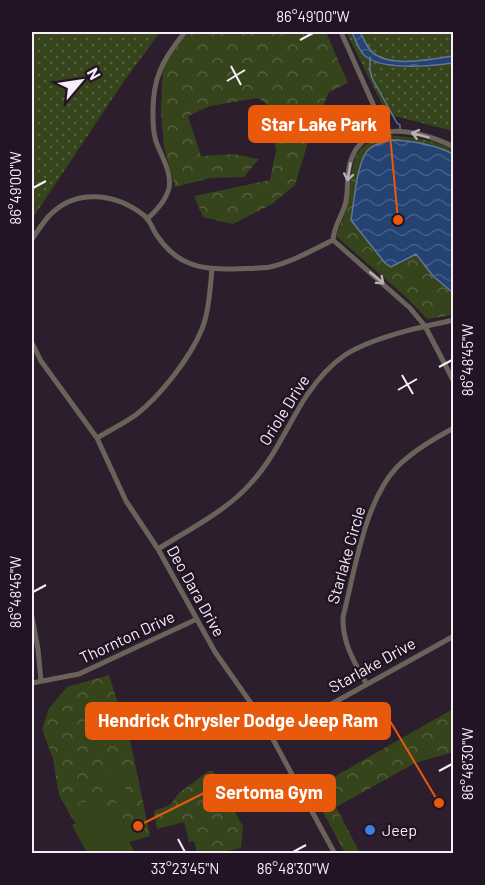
<svg xmlns="http://www.w3.org/2000/svg" width="485" height="885" viewBox="0 0 485 885" font-family="Barlow,sans-serif">
	<style>
		.grass { fill: url(#grass-dots) }
		.forest { fill: url(#forest-crowns) }
		.garden { fill: #36441b }
		.water { fill: url(#water-waves); stroke: #64769a; stroke-width: 1.5 }
		.lines { fill: none; stroke-linecap: round; stroke-linejoin: round }
		.stream { stroke: #64769a; stroke-width: 1.5 }
		.minor { stroke: #69635a; stroke-width: 5 }
		.oneway { stroke: #b8afb1 }
		.ticks { fill: none; stroke: #f8eef9; stroke-width: 2 }
		.shop-dot { fill: #3f7fe0; stroke: #221424; stroke-width: 2 }
		.labels { text-anchor: middle; stroke-width: 5; stroke-linejoin: round; paint-order: stroke }
		.street-label { font-size: 16px; fill: #f8eef9; stroke: #221424 }
		.poi-label { font-size: 16px; fill: #f8eef9; stroke: #221424; text-anchor: start }
		.leader { fill: none; stroke: #e8590c; stroke-width: 2 }
		.callout-dot { fill: #e8590c; stroke: #221424; stroke-width: 2 }
		.callout { fill: #e8590c; stroke: #e8590c; stroke-width: 2 }
		.callout-label { font-size: 18px; text-anchor: middle; font-weight: bold; fill: #fff }
		.neatline { fill: none; stroke: #f8eef9; stroke-width: 2 }
		.ticks-label { font-size: 15px; text-anchor: middle; fill: #f8eef9 }
	</style>
	<defs>
		<pattern id="grass-dots" width="8" height="8" patternUnits="userSpaceOnUse" patternTransform="scale(1.5)"><rect width="8" height="8" fill="#36441b"/><path d="M2 2h.1M6 6h.1" fill="none" stroke="#545f3d" stroke-width="1.8" stroke-linecap="round"/></pattern>
		<pattern id="forest-crowns" width="20" height="18" patternUnits="userSpaceOnUse" patternTransform="scale(1.5)"><rect width="20" height="18" fill="#36441b"/><path d="M2 6a3 3 0 1 1 6 0M12 15a3 3 0 1 1 6 0" fill="none" stroke="#545f3d"/></pattern>
		<pattern id="water-waves" width="16" height="10" patternUnits="userSpaceOnUse" patternTransform="scale(1.5)"><rect width="16" height="10" fill="#244372"/><path d="M0 5q4-4 8 0t8 0" fill="none" stroke="#455e87"/></pattern>
	</defs>
	<rect width="100%" height="100%" fill="#2c1e2d"/>
	<path class="grass" d="M 32,32 L 160,32 L 122,84 L 32,219 Z
		M 346,32 L 453,32 L 453,131 L 387,114 Z"/>
	<path class="forest" d="M 189,32 L 326,32 L 348,83 L 329,92 L 309,139 L 295,185 L 272,204 L 233,224 L 203,217 L 194,196 L 270,180 L 276,150 L 268,105 L 258,98 L 210,106 L 188,116 L 201,156 L 233,154 L 259,159 L 244,177 L 210,178 L 175,187 L 164,147 L 161,111 L 163,60 Z
		M 388,135 C 411,137 433,139 453,150 L 453,315 L 427,319 L 407,298 L 336,236 C 340,226 345,215 347,205 C 357,170 342,148 388,135 Z
		M 109,675 L 131,744 L 150,836 L 129,842 L 118,803 L 75,823 L 59,795 L 53,759 L 42,729 L 49,708 L 67,687 Z
		M 453,709 L 453,752 L 415,763 L 336,807 L 360,853 L 345,853 L 311,790 Z
		M 209,771 L 213,771 L 216,775 L 243,827 L 241,848 L 218,853 L 197,853 L 194,841 L 189,842 L 184,822 L 157,829 L 154,811 L 170,805 L 179,793 Z"/>
	<path class="garden" d="M 116,771 L 121,780 L 102,790 L 97,781 Z
		M 122,783 L 127,791 L 108,801 L 103,793 Z
		M 86,787 L 91,796 L 72,806 L 67,797 Z
		M 93,798 L 97,807 L 78,817 L 74,808 Z
		M 118,802 L 129,842 L 135,853 L 87,853 L 72,825 Z"/>
	<path class="water" d="M 352,32 L 360,32 C 364,40 368,50 376,55 C 395,67 432,59 453,56 L 453,63 C 431,66 384,71 365,56 C 359,51 355,39 352,32 Z
		M 392,140 C 414,141 434,144 453,154 L 453,293 L 433,276 L 416,254 L 391,267 L 385,263 L 351,220 C 354,203 357,159 369,149 C 376,143 384,142 392,140 Z"/>
	<g class="lines">
		<path class="stream" d="M 370,57 L 370,70 L 372,78 L 397,123 L 400,125 L 400,130"/>
		<path class="minor" d="M 341,32 L 385,131
			M 147,219 C 156,211 166,201 169,188 C 172,173 162,157 157,144 C 153,135 153,125 153,116 C 152,79 162,60 185,32
			M 32,239 C 37,232 42,224 48,217 C 75,187 117,193 146,217 C 151,222 153,231 158,237 C 165,247 176,258 189,263 C 203,269 218,269 233,269 C 245,268 258,269 270,267 C 292,262 313,250 333,240
			M 333,240 C 334,226 341,218 345,205 C 349,192 346,177 350,163 C 363,116 421,131 454,147
			M 333,240 L 410,308 L 425,326 L 454,382
			M 32,343 L 41,361 L 97,438 L 126,501 L 158,549 L 215,652 L 262,719 L 335,854
			M 97,438 C 110,430 125,423 137,414 C 161,395 190,358 202,329 C 209,311 210,289 212,269
			M 158,549 C 188,530 228,510 251,483 C 275,457 288,424 307,395 C 318,379 330,365 345,355 C 373,337 421,327 454,320
			M 32,617 L 38,649 L 41,681
			M 32,683 L 79,674 L 197,619
			M 366,683 C 354,662 342,642 343,617 C 355,571 364,502 397,467 C 413,451 433,439 454,428
			M 272,737 L 454,636"/>
	</g>
	<defs><path id="oneway-shaft" d="M-6 0H5M1.5-3L5.5 0L1.5 3" fill="none" stroke-width="1.6" stroke-linecap="round" stroke-linejoin="round" transform="scale(1.5)"/></defs>
	<g class="oneway">
		<use href="#oneway-shaft" transform="translate(420 135) rotate(-165)"/>
		<use href="#oneway-shaft" transform="translate(349 172) rotate(100)"/>
		<use href="#oneway-shaft" transform="translate(377 278) rotate(40)"/>
	</g>
	<path class="ticks" d="M 300,40 L 313,33M 231,66 L 241,85M 227,81 L 245,70M 33,188 L 46,181M 439,367 L 452,360M 402,375 L 413,394M 398,390 L 417,379M 33,592 L 46,585M 439,771 L 452,764M 178,839 L 185,852M 293,852 L 306,845"/>
	<circle class="shop-dot" cx="370" cy="830" r="6"/>
	<g class="labels">
		<g class="street-label">
			<text transform="translate(284 410) rotate(-58)" y="6">Oriole Drive</text>
			<text transform="translate(346 555) rotate(-74)" y="6">Starlake Circle</text>
			<text transform="translate(196 591) rotate(61)" y="6">Deo Dara Drive</text>
			<text transform="translate(127 637) rotate(-25)" y="6">Thornton Drive</text>
			<text transform="translate(372 665) rotate(-29)" y="6">Starlake Drive</text>
		</g>
		<g class="poi-label">
			<text x="382" y="836">Jeep</text>
		</g>
	</g>
	<path class="leader" d="M398 220L389 124M439 803L390 721M138 826L204 793"/>
	<g class="callout-dot">
		<circle cx="398" cy="220" r="6"/>
		<circle cx="439" cy="803" r="6"/>
		<circle cx="138" cy="826" r="6"/>
	</g>
	<g class="callout">
		<rect x="249" y="106" width="140" height="36" rx="6"/>
		<rect x="86" y="703" width="304" height="36" rx="6"/>
		<rect x="204" y="775" width="131" height="36" rx="6"/>
	</g>
	<g class="callout-label">
		<text x="319" y="131">Star Lake Park</text>
		<text x="238" y="727">Hendrick Chrysler Dodge Jeep Ram</text>
		<text x="269" y="799">Sertoma Gym</text>
	</g>
	<rect width="485" height="885" fill="none" stroke="#221424" stroke-width="66"/>
	<g transform="translate(81 81) rotate(61)" stroke="#221424" stroke-width="4.5" paint-order="stroke">
	<path d="M0-4.5L10 22L0 15L-10 22Z" fill="#f8eef9"/>
	<text y="-9" font-size="16" font-weight="bold" text-anchor="middle" fill="#f8eef9">N</text>
	</g>
	<rect x="33" y="33" width="419" height="819" class="neatline"/>
	<g class="ticks-label">
		<text x="313" y="22">86°49'00"W</text>
		<text transform="translate(16 188) rotate(-90)" y="5">86°49'00"W</text>
		<text transform="translate(468 360) rotate(-90)" y="5">86°48'45"W</text>
		<text transform="translate(16 592) rotate(-90)" y="5">86°48'45"W</text>
		<text transform="translate(468 764) rotate(-90)" y="5">86°48'30"W</text>
		<text x="185" y="874">33°23'45"N</text>
		<text x="293" y="874">86°48'30"W</text>
	</g>
</svg>
